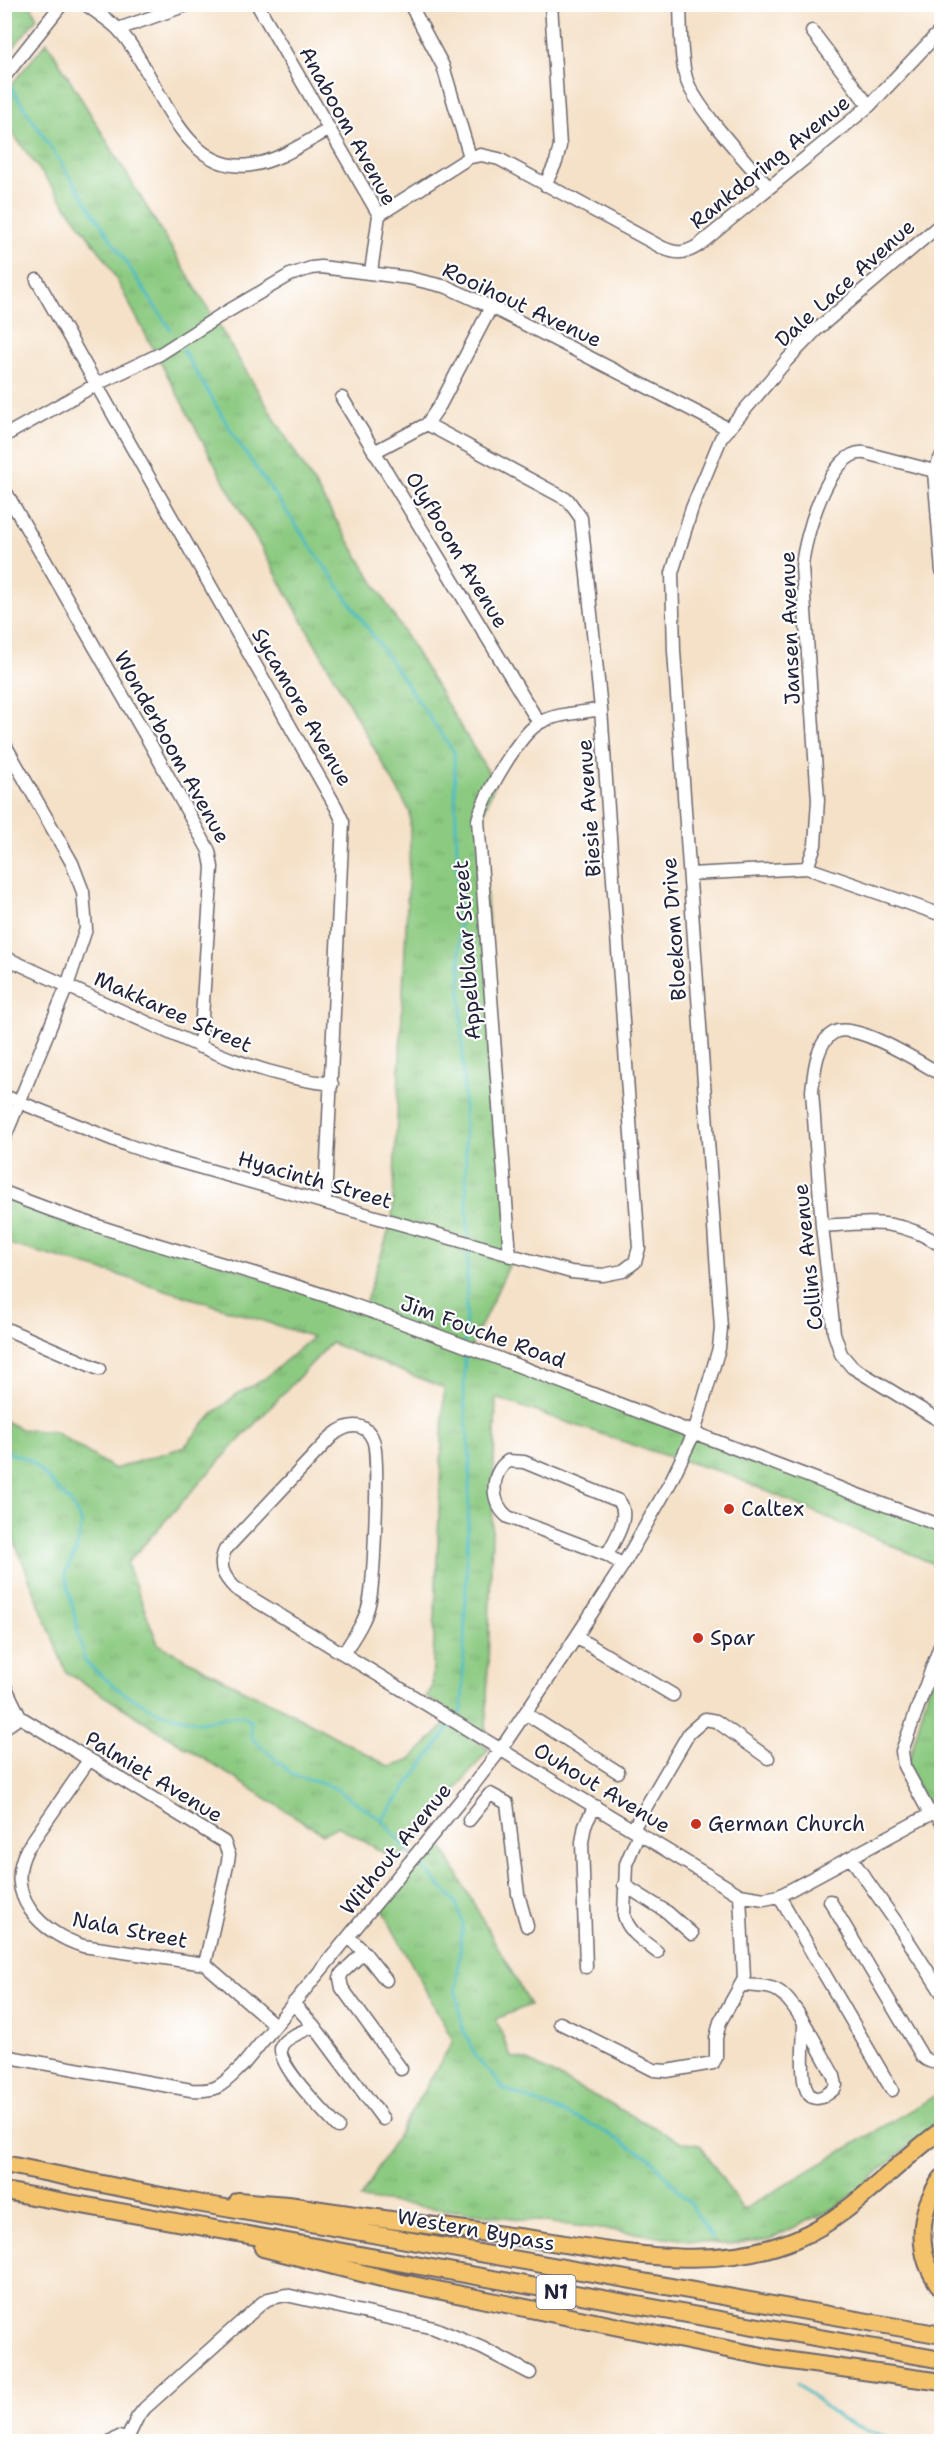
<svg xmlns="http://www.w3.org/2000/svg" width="946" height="2446" viewBox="0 0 946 2446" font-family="'Shantell Sans',sans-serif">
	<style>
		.grass { fill: url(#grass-tufts); stroke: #57765e; stroke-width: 1.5 }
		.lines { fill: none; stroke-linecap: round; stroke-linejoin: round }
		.stream { stroke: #4dbcc2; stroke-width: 3 }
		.minor-casing { stroke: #6c656c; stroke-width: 15 }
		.highway-casing { stroke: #6c656c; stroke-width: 20 }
		.minor { stroke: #fff; stroke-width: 12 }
		.highway { stroke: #f4c26a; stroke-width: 16 }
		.poi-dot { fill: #c8321e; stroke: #fff; stroke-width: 2 }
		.labels { text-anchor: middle; stroke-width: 4.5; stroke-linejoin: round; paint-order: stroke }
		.shield { fill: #fff; stroke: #646476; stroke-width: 1.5 }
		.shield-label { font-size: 20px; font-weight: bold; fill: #22223b }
		.street-label { font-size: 21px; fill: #22223b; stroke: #fff }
		.poi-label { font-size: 21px; fill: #22223b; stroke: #fff; text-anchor: start }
	</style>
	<defs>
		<pattern id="grass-tufts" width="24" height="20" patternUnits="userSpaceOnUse" patternTransform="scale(1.5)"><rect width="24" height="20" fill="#8cca81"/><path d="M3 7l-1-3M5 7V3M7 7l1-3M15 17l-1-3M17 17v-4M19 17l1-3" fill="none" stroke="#78ad70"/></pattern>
	</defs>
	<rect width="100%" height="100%" fill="#fff"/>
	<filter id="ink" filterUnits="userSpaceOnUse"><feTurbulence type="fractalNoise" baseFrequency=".0167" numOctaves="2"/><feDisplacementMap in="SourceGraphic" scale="12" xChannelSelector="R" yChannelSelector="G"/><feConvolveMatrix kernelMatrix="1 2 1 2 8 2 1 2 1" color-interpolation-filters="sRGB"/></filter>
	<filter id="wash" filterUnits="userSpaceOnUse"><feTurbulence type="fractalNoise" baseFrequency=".008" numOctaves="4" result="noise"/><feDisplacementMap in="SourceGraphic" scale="24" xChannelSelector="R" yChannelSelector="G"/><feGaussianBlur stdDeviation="1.35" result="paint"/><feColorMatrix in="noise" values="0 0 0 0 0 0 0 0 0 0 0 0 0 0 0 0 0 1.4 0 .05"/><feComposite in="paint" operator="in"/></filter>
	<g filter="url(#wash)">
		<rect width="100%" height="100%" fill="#f5e1c8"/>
		<path class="grass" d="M 5,4 L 31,5 L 37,18 L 5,58 Z
			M 47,42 L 495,783 L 481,820 L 513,1257 L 470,1349 L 941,1526 L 941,1567 L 725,1473 L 657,1453 L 496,1398 L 486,1733 L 426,1697 L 432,1688 L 444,1388 L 331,1343 L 214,1467 L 127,1563 L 158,1644 L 245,1691 L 277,1705 L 390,1767 L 409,1761 L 448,1722 L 489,1749 L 398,1861 L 338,1826 L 323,1834 L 66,1672 L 5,1517 L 5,1421 L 21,1429 L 55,1432 L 114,1469 L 184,1447 L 215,1412 L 237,1394 L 263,1380 L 313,1337 L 119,1275 L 5,1243 L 5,1192 L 363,1310 L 392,1221 L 410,844 L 410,812 L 222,478 L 106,260 L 5,123 L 5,92 Z
			M 941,1642 L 941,1812 L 932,1817 L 908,1765 Z
			M 439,1841 L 530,2005 L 496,2019 L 511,2057 L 528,2061 L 684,2143 L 700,2145 L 743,2210 L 941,2092 L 941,2122 L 907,2147 L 837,2207 L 770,2239 L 729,2245 L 360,2199 L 453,2041 L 382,1909 Z"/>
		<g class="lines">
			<path class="stream" d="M 5,78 L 170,329
				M 183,350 L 238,442 L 454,752 L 468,1240
				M 465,1342 L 468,1247
				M 4,1451 L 30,1460 L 70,1502 L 82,1523 L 76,1551 L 65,1573 L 85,1662 L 120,1691 L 160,1713 L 200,1722 L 242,1715 L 251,1722 L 251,1737 L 293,1775 L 333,1787 L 382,1820 L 412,1856
				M 459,1714 L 462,1710 L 470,1459 L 464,1400 L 465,1349
				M 382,1820 L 450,1727
				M 416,1861 L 455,1901 L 463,1923 L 456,1991 L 462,2027 L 476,2057 L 504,2089 L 589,2123 L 649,2157 L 688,2201 L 713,2239
				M 797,2384 L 842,2420 L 899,2442"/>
		</g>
	</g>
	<g filter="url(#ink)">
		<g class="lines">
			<defs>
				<path id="minor" d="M 85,4 C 96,12 109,20 118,29 C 158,71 179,176 251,165 C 280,161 305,142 330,129
					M 257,4 L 379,215 L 371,272
					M 410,4 L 443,66 L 470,157
					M 680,4 C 681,28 680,55 686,78 C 694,106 748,163 769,188
					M 118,29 L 190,4
					M 812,31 L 869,106
					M 4,77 L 62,4
					M 545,185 L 556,162 L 560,146 L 551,4
					M 379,215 L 470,157 L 481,155 L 499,159 L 663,248 C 676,254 686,254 699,245 L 869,106 L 942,29
					M 37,280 L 336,807 L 343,822 L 325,1202
					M 342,398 L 539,723
					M 4,436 L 97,384 L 160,354 L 218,317 L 290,275 L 311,268 L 321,267 L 409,278 L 447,287 L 491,307 L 729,429
					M 374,452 L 427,424 L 440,405 L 491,307
					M 942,455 L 934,471 L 942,571
					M 4,489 L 151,745 L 209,851 L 212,867 L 200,1047
					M 4,743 L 72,863 L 83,892 L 86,929 L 67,986 L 4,1139
					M 807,868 L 815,845 L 818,800 L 802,567 C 804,539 829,448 865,453 L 942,473
					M 690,874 L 807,868 L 942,915
					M 4,957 C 52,979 99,1001 146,1022 C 206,1050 265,1077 332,1084
					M 942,1075 C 921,1063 857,1022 835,1032 C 816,1041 814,1073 812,1091 L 822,1226 L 834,1333 L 841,1354 L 852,1367 L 942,1422
					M 4,1096 L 127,1145 L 159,1156 L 571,1272 L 603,1275 L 623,1271 L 635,1262 L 639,1248 L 601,709 L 581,518 L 568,500 L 427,424
					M 4,1192 C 119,1239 240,1265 356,1306 C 553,1376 746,1455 942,1526
					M 822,1226 C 870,1223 899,1217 942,1246
					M 510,1256 L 478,820 C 484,796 519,733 541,722 C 558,713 583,713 601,709
					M 4,1328 L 99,1369
					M 607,1555 C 615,1539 631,1517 619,1501 L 524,1462 L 508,1461 C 489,1474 491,1504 508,1517 L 607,1555 L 623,1565
					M 576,1637 L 673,1695
					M 344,1653 C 353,1638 365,1622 369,1604 C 374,1585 380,1454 373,1440 C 365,1420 346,1424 332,1436 L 225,1550 C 218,1566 223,1576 235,1588 L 740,1895 L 764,1899 L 779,1896 L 942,1808
					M 4,1684 L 20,1717 L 224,1842 L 229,1855 L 228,1861 L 205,1964
					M 525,1713 L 618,1772
					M 4,1728 L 20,1717
					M 89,1760 L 27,1849 C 3,1895 41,1933 83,1946 L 205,1964 L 275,2025
					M 935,1812 L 942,1823
					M 930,1814 L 904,1766 L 902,1751 L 940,1646
					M 469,1820 L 490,1794 L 507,1803 L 518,1894 L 527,1926
					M 633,1829 L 689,1733 L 705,1719 L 716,1721 L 768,1758
					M 639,1833 L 626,1864 L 624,1915 C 628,1932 644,1941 657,1952
					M 851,1858 L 896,1922 L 942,1993
					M 624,1885 L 667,1912 L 692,1934
					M 779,1896 L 892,2090
					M 830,1901 L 922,2056 C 928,2062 933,2063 942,2062
					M 349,1937 L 364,1952 L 342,1973 L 340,1978 L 342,1988 L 401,2069
					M 364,1952 L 386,1980
					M 586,1967 L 582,1842 L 585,1825 L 595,1806
					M 742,1985 C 753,1986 769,1985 778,1991 C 797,2002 822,2056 834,2076 L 836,2085 L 834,2089 C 793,2124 804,2047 804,2025
					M 293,2003 L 314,2026 L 383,2119
					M 560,2023 L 654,2070 L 667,2071 L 713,2063 L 716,2058 L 716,2038 L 720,2022 L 744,1979 L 740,1895
					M 314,2026 C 305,2031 287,2036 282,2045 C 272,2061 327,2115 338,2127
					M 4,2056 L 191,2090 C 219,2092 223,2084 242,2066 L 474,1784 L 501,1749 L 561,1660 L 623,1565 L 670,1483 L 694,1433 L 719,1348 L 721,1328 L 674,651 L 672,573 L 692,508 L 721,438 L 787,360 L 815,331 L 942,223
					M 127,2439 L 137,2418 L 145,2408 L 262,2303 L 268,2299 L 286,2295 L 434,2328 L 482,2348 L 530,2373
					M 111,2442 L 119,2437 L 130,2442"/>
				<path id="highway" d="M 4,2164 L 186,2201 L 942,2335
					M 942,2178 C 917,2211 915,2256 942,2289
					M 4,2191 L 942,2360
					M 238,2201 L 288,2205 C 365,2217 441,2227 518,2237 C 609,2249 708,2276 796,2239 C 854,2215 892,2165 942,2130
					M 263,2248 L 393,2281 L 727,2349 L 777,2359 L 942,2382"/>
			</defs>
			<use href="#minor" class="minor-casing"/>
			<use href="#highway" class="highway-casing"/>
			<use href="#minor" class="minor"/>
			<use href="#highway" class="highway"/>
		</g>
	</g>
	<g class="poi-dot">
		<circle cx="729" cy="1509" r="6"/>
		<circle cx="698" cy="1638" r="6"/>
		<circle cx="696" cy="1824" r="6"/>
	</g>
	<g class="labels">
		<rect class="shield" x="536.5" y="2275" width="39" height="34" rx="4.5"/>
		<g class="shield-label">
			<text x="556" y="2299">N1</text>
		</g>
		<g class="street-label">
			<text transform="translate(348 126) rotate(61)" y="7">Anaboom Avenue</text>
			<text transform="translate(770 162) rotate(-39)" y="7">Rankdoring Avenue</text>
			<text transform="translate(845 283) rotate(-42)" y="7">Dale Lace Avenue</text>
			<text transform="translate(522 305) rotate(25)" y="7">Rooihout Avenue</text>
			<text transform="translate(457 550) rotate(59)" y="7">Olyfboom Avenue</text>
			<text transform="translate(790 628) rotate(-92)" y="7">Jansen Avenue</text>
			<text transform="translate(302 707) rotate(60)" y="7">Sycamore Avenue</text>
			<text transform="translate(172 747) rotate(61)" y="7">Wonderboom Avenue</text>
			<text transform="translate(589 808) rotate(-94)" y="7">Biesie Avenue</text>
			<text transform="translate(674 929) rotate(-94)" y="7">Bloekom Drive</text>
			<text transform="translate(467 950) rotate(-94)" y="7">Appelblaar Street</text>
			<text transform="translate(173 1012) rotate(24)" y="7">Makkaree Street</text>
			<text transform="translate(315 1180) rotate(16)" y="7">Hyacinth Street</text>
			<text transform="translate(808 1257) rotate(-96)" y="7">Collins Avenue</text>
			<text transform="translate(483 1332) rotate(20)" y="7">Jim Fouche Road</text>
			<text transform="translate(154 1777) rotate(31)" y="7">Palmiet Avenue</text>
			<text transform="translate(602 1788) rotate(31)" y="7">Ouhout Avenue</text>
			<text transform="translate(396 1849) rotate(-51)" y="7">Without Avenue</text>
			<text transform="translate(130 1930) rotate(11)" y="7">Nala Street</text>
			<text transform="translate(476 2230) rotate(10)" y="7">Western Bypass</text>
		</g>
		<g class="poi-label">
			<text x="741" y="1516">Caltex</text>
			<text x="710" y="1645">Spar</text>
			<text x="708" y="1831">German Church</text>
		</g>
	</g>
	<rect width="946" height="2446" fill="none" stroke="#fff" stroke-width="24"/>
</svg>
